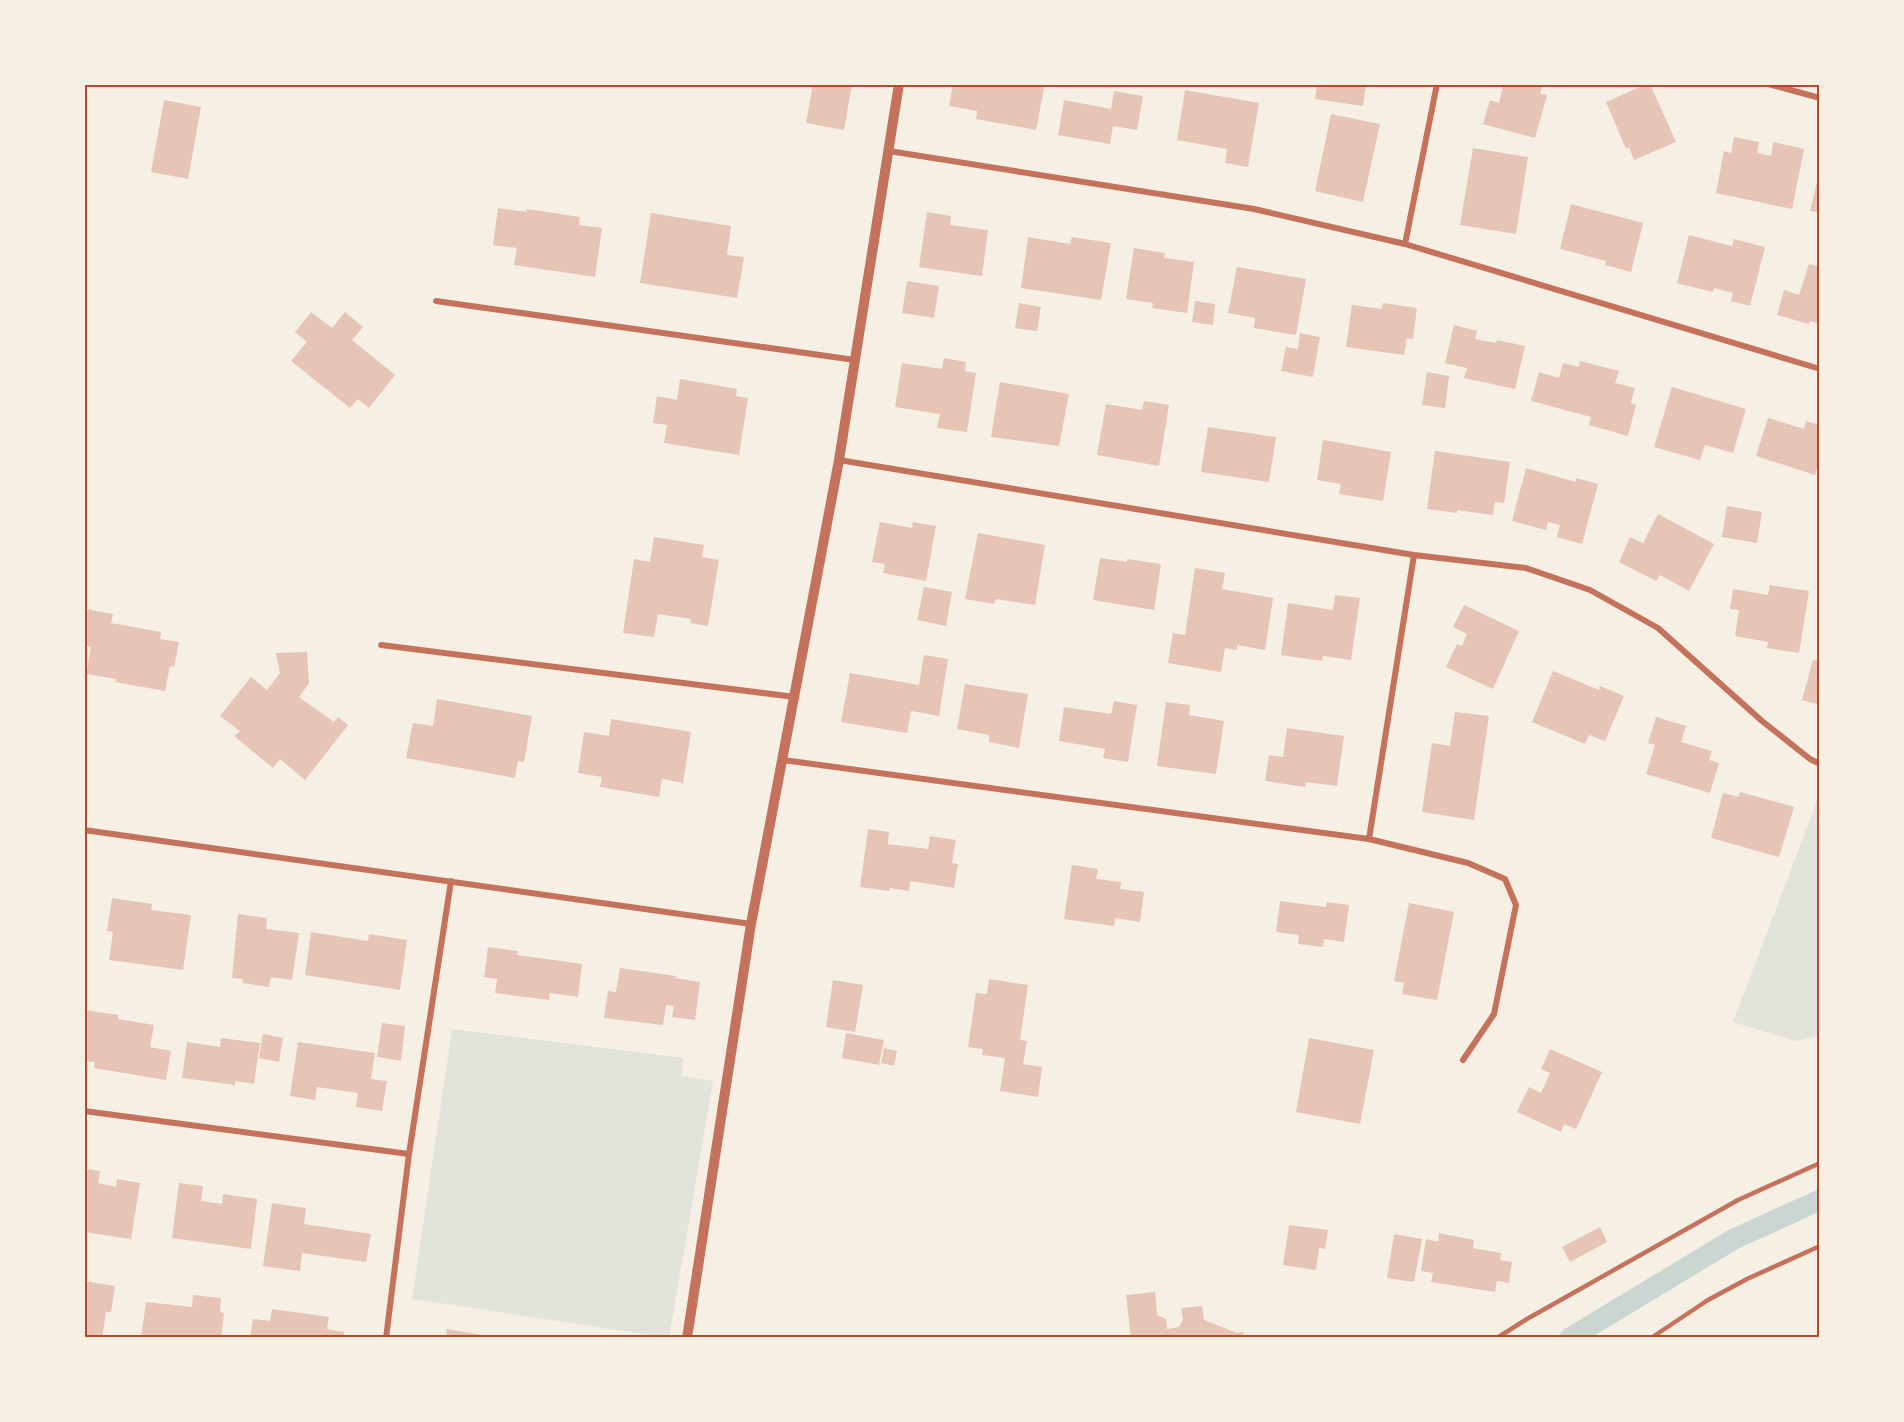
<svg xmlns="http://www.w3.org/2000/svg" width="1904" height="1422" viewBox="0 0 1904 1422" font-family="'Libre Baskerville',serif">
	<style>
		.green { fill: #e2e4dc }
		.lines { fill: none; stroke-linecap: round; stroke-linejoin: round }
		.canal { stroke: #c9d6d2; stroke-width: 21 }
		.building { fill: #e6c5b7 }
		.service { stroke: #c5725c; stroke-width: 4.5 }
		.minor { stroke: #c5725c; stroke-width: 6 }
		.tertiary { stroke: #c5725c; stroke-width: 10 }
		.neatline { fill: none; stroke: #b5482f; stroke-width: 2 }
	</style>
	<rect width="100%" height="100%" fill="#f6efe4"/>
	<path class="green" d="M 1820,793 L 1820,1023 L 1819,1036 L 1795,1041 L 1733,1022 Z
		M 452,1029 L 684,1058 L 681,1076 L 713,1081 L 669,1338 L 412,1299 Z"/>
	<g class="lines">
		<path class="canal" d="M 1570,1338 L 1734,1239 L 1820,1200"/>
	</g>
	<path class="building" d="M 813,84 L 852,84 L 844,130 L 806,123 Z
		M 953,84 L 1045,84 L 1036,130 L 976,119 L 977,111 L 949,106 Z
		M 1317,84 L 1366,84 L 1363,106 L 1315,99 Z
		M 1497,84 L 1543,84 L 1540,94 L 1547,95 L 1535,138 L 1483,124 L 1490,100 L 1499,103 L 1503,86 Z
		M 1647,84 L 1650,84 L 1676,142 L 1634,160 L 1629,147 L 1626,149 L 1606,102 Z
		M 1185,90 L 1259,103 L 1248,167 L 1225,163 L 1227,149 L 1177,140 Z
		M 1114,91 L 1143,96 L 1137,130 L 1113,126 L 1110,144 L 1058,135 L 1064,100 L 1111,109 Z
		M 164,100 L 201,107 L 188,179 L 151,172 Z
		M 1331,114 L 1380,124 L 1363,202 L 1315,191 Z
		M 1734,137 L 1759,142 L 1757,153 L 1771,156 L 1773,142 L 1804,149 L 1792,209 L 1716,193 L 1724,151 L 1731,153 Z
		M 1473,148 L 1528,157 L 1516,234 L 1460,225 Z
		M 1819,174 L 1820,174 L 1820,213 L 1810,211 Z
		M 1571,204 L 1643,223 L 1631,272 L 1605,265 L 1606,261 L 1560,249 Z
		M 498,208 L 527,212 L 527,209 L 580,217 L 579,225 L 602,228 L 595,277 L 514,265 L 517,248 L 493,245 Z
		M 927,212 L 951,216 L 950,225 L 988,230 L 982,276 L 919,267 Z
		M 651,213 L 731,226 L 727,255 L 744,257 L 737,298 L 640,283 Z
		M 1689,235 L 1732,246 L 1734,239 L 1765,247 L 1750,306 L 1731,301 L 1733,293 L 1714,288 L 1713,292 L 1677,283 Z
		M 1028,237 L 1070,244 L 1072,237 L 1111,243 L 1101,300 L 1021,288 Z
		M 1134,248 L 1165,253 L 1164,258 L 1194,262 L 1187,313 L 1152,308 L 1153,303 L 1126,299 Z
		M 1809,264 L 1820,267 L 1820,324 L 1810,321 L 1809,324 L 1777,315 L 1784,290 L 1799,295 Z
		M 1237,267 L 1306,279 L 1296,335 L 1254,328 L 1255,318 L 1228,313 Z
		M 907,281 L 939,286 L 934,318 L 902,313 Z
		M 1195,301 L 1215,304 L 1213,325 L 1192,322 Z
		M 1019,303 L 1041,307 L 1037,331 L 1015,328 Z
		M 1383,303 L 1417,308 L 1413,339 L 1407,338 L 1404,355 L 1346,347 L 1352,305 L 1382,309 Z
		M 311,312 L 332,328 L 345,312 L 363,327 L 352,340 L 395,375 L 369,408 L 358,399 L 350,408 L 291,361 L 307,342 L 295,332 Z
		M 1454,325 L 1477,331 L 1475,339 L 1496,343 L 1497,340 L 1525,346 L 1515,389 L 1464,378 L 1467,368 L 1445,363 Z
		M 1300,333 L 1320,337 L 1313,377 L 1281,371 L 1286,347 L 1298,349 Z
		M 944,358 L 966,362 L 965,371 L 976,373 L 967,432 L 937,428 L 940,414 L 895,407 L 902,363 L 942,369 Z
		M 1580,361 L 1619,371 L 1615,383 L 1635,388 L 1631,403 L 1636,405 L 1628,436 L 1589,425 L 1591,417 L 1531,401 L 1539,372 L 1559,378 L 1563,363 L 1579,367 Z
		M 1427,372 L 1449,376 L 1445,408 L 1422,405 Z
		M 680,379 L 737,389 L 736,396 L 748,398 L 739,455 L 664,443 L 667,425 L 653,423 L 657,396 L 677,400 Z
		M 1000,382 L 1069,394 L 1059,446 L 991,437 Z
		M 1672,387 L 1746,409 L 1733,453 L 1705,445 L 1700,460 L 1654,447 Z
		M 1144,401 L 1169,405 L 1159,466 L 1097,455 L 1106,404 L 1142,410 Z
		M 1768,418 L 1804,429 L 1806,421 L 1820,425 L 1820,459 L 1815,475 L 1756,456 Z
		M 1208,427 L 1276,437 L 1269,482 L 1201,472 Z
		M 1323,440 L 1391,452 L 1383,501 L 1339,494 L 1341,484 L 1317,480 Z
		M 1435,451 L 1510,462 L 1504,503 L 1495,502 L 1493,515 L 1457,510 L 1457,513 L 1427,509 Z
		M 1526,468 L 1576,482 L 1576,478 L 1598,484 L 1582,544 L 1557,537 L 1560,525 L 1548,522 L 1546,530 L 1512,521 Z
		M 1727,506 L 1762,512 L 1757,543 L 1722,537 Z
		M 1658,514 L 1714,544 L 1689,591 L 1660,575 L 1656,581 L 1619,562 L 1630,537 L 1643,543 Z
		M 880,522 L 912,528 L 913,522 L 936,526 L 926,581 L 883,573 L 885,564 L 872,562 Z
		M 978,533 L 1045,545 L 1035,605 L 996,599 L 994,604 L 965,599 Z
		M 654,537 L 704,545 L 702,557 L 719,560 L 708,626 L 690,623 L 691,619 L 658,614 L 654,637 L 623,633 L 634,559 L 650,562 Z
		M 1100,558 L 1127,562 L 1127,559 L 1161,564 L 1154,610 L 1093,600 Z
		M 1195,568 L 1225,573 L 1222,589 L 1273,598 L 1265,650 L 1237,645 L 1237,650 L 1225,648 L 1221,672 L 1168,663 L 1173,633 L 1185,635 Z
		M 1770,585 L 1809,591 L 1799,653 L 1767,648 L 1768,642 L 1735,636 L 1739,610 L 1730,609 L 1733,589 L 1768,595 Z
		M 924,587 L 952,592 L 946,626 L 917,620 Z
		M 1335,595 L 1360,598 L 1351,660 L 1323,656 L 1322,661 L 1281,655 L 1288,603 L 1333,610 Z
		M 1464,605 L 1519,631 L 1493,689 L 1446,667 L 1457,644 L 1462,646 L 1467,634 L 1453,627 Z
		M 86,609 L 113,614 L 111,623 L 161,632 L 160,639 L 179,642 L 174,667 L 170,666 L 165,691 L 115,682 L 116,679 L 86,674 L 91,647 L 84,645 Z
		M 307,652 L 309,683 L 299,697 L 334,722 L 338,717 L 348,725 L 305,780 L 280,759 L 273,768 L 234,736 L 240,731 L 220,716 L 251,677 L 267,690 L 280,673 L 276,653 Z
		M 924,655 L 948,659 L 939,716 L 911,711 L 907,733 L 841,722 L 850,673 L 919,685 Z
		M 1813,660 L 1820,661 L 1820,705 L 1802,700 Z
		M 1553,671 L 1599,690 L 1600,686 L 1624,696 L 1605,741 L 1589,735 L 1585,744 L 1532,722 Z
		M 965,684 L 1028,694 L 1019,748 L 989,742 L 989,735 L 957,729 Z
		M 437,699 L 532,716 L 524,762 L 518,761 L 515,778 L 406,758 L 413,723 L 433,726 Z
		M 1114,701 L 1137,705 L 1128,762 L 1103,758 L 1105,749 L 1059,741 L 1064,707 L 1111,714 Z
		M 1166,702 L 1190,705 L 1189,715 L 1224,721 L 1216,774 L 1157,766 Z
		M 1455,712 L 1489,716 L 1474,820 L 1422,812 L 1432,743 L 1450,746 Z
		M 1656,717 L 1686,726 L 1681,742 L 1712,751 L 1709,760 L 1719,763 L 1710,793 L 1646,774 L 1655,745 L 1648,743 Z
		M 611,719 L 691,732 L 683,783 L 662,779 L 659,797 L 600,787 L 602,777 L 578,773 L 584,732 L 609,736 Z
		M 1287,728 L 1344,736 L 1337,786 L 1306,782 L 1305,787 L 1265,781 L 1269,755 L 1283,757 Z
		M 1740,792 L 1794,807 L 1779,857 L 1711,838 L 1723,793 L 1738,797 Z
		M 868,829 L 889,832 L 888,844 L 928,849 L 930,836 L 956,840 L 952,863 L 958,864 L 954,888 L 910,881 L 909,891 L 890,888 L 889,891 L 860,887 Z
		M 1072,865 L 1098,869 L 1096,879 L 1121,882 L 1120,889 L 1144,892 L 1140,922 L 1115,918 L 1114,926 L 1064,919 Z
		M 112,898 L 152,904 L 151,910 L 191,915 L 183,970 L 109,960 L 113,932 L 107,931 Z
		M 1280,901 L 1326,907 L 1327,902 L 1349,905 L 1344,942 L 1324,939 L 1323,947 L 1298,944 L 1299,935 L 1276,932 Z
		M 1409,903 L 1454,912 L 1437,1000 L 1402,994 L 1404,983 L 1394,981 Z
		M 238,914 L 267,918 L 266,929 L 299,933 L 292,980 L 271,977 L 269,987 L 242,983 L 243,979 L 232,978 Z
		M 311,932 L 368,941 L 369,934 L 407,940 L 400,990 L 305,975 Z
		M 488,947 L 518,951 L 517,955 L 582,964 L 578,997 L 550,993 L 549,1000 L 495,993 L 497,979 L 484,977 Z
		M 620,968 L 676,976 L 675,978 L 700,982 L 695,1020 L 672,1017 L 674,1006 L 666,1005 L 663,1025 L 604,1018 L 608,991 L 616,992 Z
		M 989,979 L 1028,985 L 1020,1040 L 1027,1041 L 1023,1064 L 1042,1067 L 1038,1097 L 1000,1091 L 1005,1058 L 982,1055 L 983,1049 L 968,1047 L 976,993 L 987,994 Z
		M 833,980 L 863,985 L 855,1032 L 826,1027 Z
		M 84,1010 L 118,1015 L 118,1019 L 154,1025 L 150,1047 L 171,1051 L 166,1080 L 94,1068 L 95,1062 L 84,1061 Z
		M 382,1023 L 405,1026 L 401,1061 L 377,1057 Z
		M 846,1033 L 884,1040 L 879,1065 L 842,1058 Z
		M 263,1034 L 283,1038 L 279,1062 L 259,1058 Z
		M 221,1038 L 260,1043 L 254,1084 L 235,1081 L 235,1085 L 182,1078 L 187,1042 L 220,1047 Z
		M 1309,1038 L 1374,1050 L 1360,1124 L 1296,1112 Z
		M 298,1042 L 375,1053 L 371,1079 L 387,1081 L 382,1111 L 356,1107 L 358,1093 L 317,1087 L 315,1100 L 290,1096 Z
		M 884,1048 L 897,1051 L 894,1066 L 881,1063 Z
		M 1550,1049 L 1602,1072 L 1576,1129 L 1564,1124 L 1561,1132 L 1517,1112 L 1529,1087 L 1541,1093 L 1550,1073 L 1541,1069 Z
		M 84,1169 L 100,1171 L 98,1183 L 116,1187 L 117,1179 L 140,1183 L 131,1239 L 84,1232 Z
		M 179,1183 L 203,1186 L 201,1201 L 222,1204 L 223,1194 L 257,1199 L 251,1249 L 172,1238 Z
		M 272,1203 L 306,1208 L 304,1224 L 371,1234 L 366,1262 L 302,1253 L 300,1271 L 263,1266 Z
		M 1289,1225 L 1328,1230 L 1325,1249 L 1319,1248 L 1316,1270 L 1283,1265 Z
		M 1600,1227 L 1607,1242 L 1570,1262 L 1562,1247 Z
		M 1439,1233 L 1474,1240 L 1473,1248 L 1501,1253 L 1500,1260 L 1512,1262 L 1509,1283 L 1497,1281 L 1495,1292 L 1431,1282 L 1433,1273 L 1421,1271 L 1426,1239 L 1438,1242 Z
		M 1394,1234 L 1422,1239 L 1414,1282 L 1387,1278 Z
		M 84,1281 L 115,1286 L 111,1312 L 106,1312 L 102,1338 L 84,1338 Z
		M 1155,1292 L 1157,1315 L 1166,1319 L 1167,1329 L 1179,1327 L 1183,1319 L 1181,1308 L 1202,1306 L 1204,1320 L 1237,1333 L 1243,1332 L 1244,1338 L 1131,1338 L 1126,1295 Z
		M 193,1295 L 221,1298 L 220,1312 L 224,1313 L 221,1338 L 141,1338 L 146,1302 L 192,1307 Z
		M 272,1309 L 329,1317 L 327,1329 L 344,1332 L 343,1338 L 250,1338 L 253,1319 L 270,1321 Z
		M 447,1329 L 483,1335 L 483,1338 L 446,1338 Z"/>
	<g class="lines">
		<path class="service" d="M 1497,1338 L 1527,1319 L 1738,1200 L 1820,1163
			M 1651,1338 L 1708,1300 L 1747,1279 L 1820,1246"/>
		<path class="minor" d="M 1768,84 L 1820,98
			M 889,151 L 1254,209 L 1405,244 L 1820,369
			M 1405,244 L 1437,84
			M 436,301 L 855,360
			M 839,460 L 1414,555 L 1526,568 L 1590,590 L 1658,628 L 1762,721 L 1810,759 L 1820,764
			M 381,645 L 795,697
			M 783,760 L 1369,839 L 1468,863 L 1505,879 L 1516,905 L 1494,1014 L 1463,1060
			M 84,830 L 751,924
			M 1369,839 L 1414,555
			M 84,1111 L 409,1154
			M 386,1338 L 409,1154 L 451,881"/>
		<path class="tertiary" d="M 687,1338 L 751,924 L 839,460 L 899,84"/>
	</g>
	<rect width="1904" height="1422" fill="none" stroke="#f6efe4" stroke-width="171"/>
	<rect x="86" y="86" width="1732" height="1250" class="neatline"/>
</svg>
